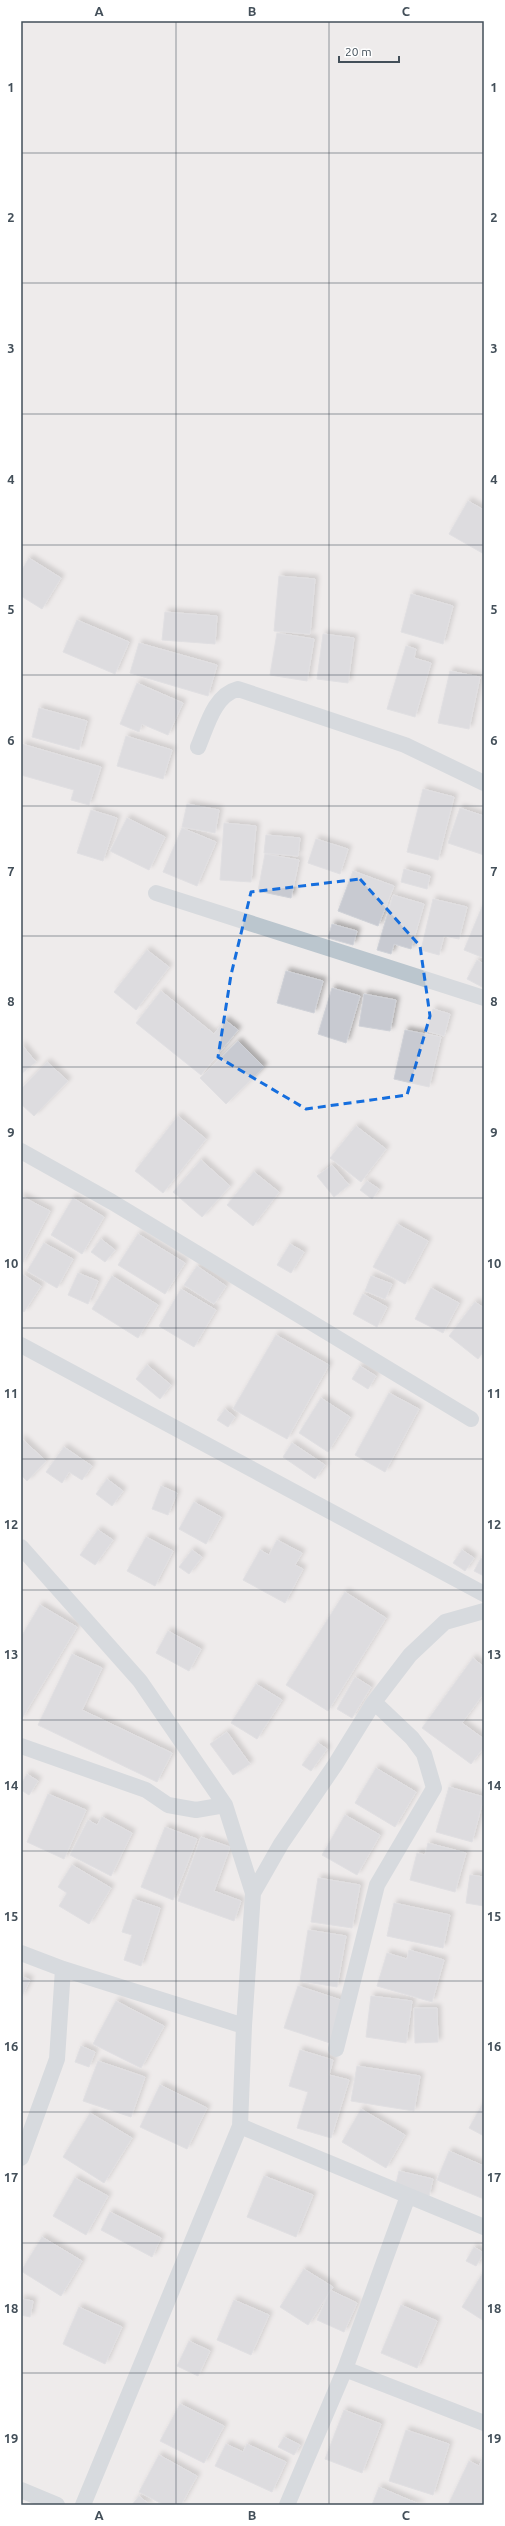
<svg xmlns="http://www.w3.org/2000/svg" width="505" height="2526" viewBox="0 0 505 2526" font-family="Ubuntu,sans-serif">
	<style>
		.building { fill: #c8cad1; stroke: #cfd1d7; filter: url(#shadow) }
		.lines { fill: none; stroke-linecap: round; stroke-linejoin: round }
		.street { stroke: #bbc6ce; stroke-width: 16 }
		.marked { fill: none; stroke: #156ede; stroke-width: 3; stroke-dasharray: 8 5; stroke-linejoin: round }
		.grid { fill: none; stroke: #434f59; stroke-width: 1; stroke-opacity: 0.55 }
		.neatline { fill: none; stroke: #434f59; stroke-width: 1.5 }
		.grid-label { font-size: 13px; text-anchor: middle; font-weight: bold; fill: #434f59 }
	</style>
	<defs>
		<filter id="shadow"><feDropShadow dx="3.5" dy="-3.5" stdDeviation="2" flood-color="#0004"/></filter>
	</defs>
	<rect width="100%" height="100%" fill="#eeebeb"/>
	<path class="building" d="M 468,501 L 484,510 L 484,554 L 449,534 Z
		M 29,558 L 61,578 L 42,609 L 21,596 L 21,571 Z
		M 279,576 L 315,579 L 310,634 L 274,631 Z
		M 411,594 L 453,606 L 443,644 L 401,632 Z
		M 165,612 L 217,616 L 215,644 L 162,640 Z
		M 77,620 L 129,642 L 115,674 L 63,652 Z
		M 277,633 L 314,639 L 307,681 L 270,675 Z
		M 323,634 L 354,638 L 348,683 L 317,679 Z
		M 139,643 L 217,665 L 208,696 L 130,673 Z
		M 406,646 L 416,649 L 414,658 L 431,663 L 415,717 L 387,709 Z
		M 450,671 L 480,677 L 469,729 L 438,723 Z
		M 137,683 L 183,703 L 168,735 L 142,724 L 139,732 L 120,724 Z
		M 39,708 L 87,721 L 79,750 L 32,737 Z
		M 126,736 L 172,750 L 163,779 L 117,766 Z
		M 22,744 L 101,767 L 89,805 L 71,800 L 74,790 L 21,775 Z
		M 423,789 L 454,797 L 438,860 L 407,852 Z
		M 187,804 L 219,810 L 215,833 L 182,827 Z
		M 460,808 L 484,816 L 484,855 L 448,843 Z
		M 91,810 L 117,818 L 103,861 L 77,853 Z
		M 127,818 L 165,837 L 149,870 L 110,851 Z
		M 224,823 L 256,826 L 251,882 L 220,880 Z
		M 182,828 L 216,842 L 197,886 L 163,872 Z
		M 266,835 L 300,838 L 298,856 L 264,853 Z
		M 316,839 L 348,849 L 340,874 L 308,863 Z
		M 265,854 L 299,860 L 291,898 L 258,891 Z
		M 404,869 L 430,876 L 427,889 L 401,882 Z
		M 353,871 L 394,886 L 378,926 L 338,911 Z
		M 393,895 L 424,904 L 411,949 L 394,944 L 391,954 L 377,950 Z
		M 433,899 L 467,907 L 459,939 L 444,936 L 439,955 L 421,950 Z
		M 484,902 L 484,958 L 464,950 Z
		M 332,924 L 357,931 L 353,945 L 328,938 Z
		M 147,950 L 169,967 L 136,1010 L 114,992 Z
		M 477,960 L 484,964 L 484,988 L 467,979 Z
		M 286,971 L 323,981 L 314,1013 L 277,1003 Z
		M 332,988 L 360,996 L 346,1043 L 318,1034 Z
		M 161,991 L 214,1034 L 225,1020 L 238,1030 L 201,1075 L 136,1023 Z
		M 364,994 L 396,1000 L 390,1031 L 359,1026 Z
		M 433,1009 L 450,1014 L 444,1036 L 427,1031 Z
		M 405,1030 L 441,1037 L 429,1087 L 394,1079 Z
		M 238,1041 L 264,1067 L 226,1104 L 200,1078 Z
		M 21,1044 L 36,1062 L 21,1074 Z
		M 47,1062 L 68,1081 L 34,1116 L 21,1104 L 21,1089 Z
		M 178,1116 L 206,1139 L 163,1193 L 135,1171 Z
		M 356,1126 L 386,1149 L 361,1182 L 330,1158 Z
		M 201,1160 L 230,1186 L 202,1217 L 173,1192 Z
		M 332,1165 L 349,1185 L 334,1197 L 317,1176 Z
		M 254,1172 L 279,1192 L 253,1226 L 227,1205 Z
		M 367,1181 L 379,1189 L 372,1199 L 360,1190 Z
		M 21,1196 L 50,1211 L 21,1266 Z
		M 73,1198 L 104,1217 L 82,1254 L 51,1235 Z
		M 397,1224 L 428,1241 L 405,1284 L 373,1267 Z
		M 138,1234 L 185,1263 L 165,1294 L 118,1265 Z
		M 101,1239 L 115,1250 L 105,1262 L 91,1252 Z
		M 44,1243 L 73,1259 L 57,1288 L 27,1271 Z
		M 290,1244 L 304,1252 L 291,1273 L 277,1265 Z
		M 197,1266 L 226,1286 L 214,1304 L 184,1285 Z
		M 78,1273 L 98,1281 L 88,1304 L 68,1295 Z
		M 22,1274 L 41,1286 L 24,1312 L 21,1310 Z
		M 112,1276 L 158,1305 L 138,1338 L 92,1309 Z
		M 371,1276 L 392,1284 L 385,1299 L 365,1291 Z
		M 431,1288 L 459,1303 L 443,1333 L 415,1319 Z
		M 181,1289 L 216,1310 L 194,1347 L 159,1326 Z
		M 363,1294 L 387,1307 L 377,1327 L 353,1314 Z
		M 475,1302 L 484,1308 L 484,1351 L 478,1359 L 449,1336 Z
		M 276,1335 L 329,1365 L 287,1439 L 233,1409 Z
		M 147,1365 L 171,1385 L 160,1399 L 136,1379 Z
		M 360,1366 L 376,1376 L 368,1389 L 352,1379 Z
		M 389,1393 L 419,1409 L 385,1472 L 355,1455 Z
		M 321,1398 L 350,1417 L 328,1452 L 299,1433 Z
		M 225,1409 L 235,1417 L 228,1427 L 217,1420 Z
		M 21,1438 L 46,1461 L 27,1481 L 21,1475 Z
		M 292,1443 L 325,1465 L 315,1479 L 283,1457 Z
		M 64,1447 L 92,1466 L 82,1480 L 69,1472 L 62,1483 L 46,1472 Z
		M 107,1479 L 123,1491 L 112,1506 L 96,1494 Z
		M 161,1486 L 177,1493 L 168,1515 L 152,1509 Z
		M 194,1502 L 221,1517 L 206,1544 L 179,1529 Z
		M 98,1530 L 113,1540 L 95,1565 L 80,1555 Z
		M 146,1537 L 173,1551 L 155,1586 L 127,1571 Z
		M 277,1540 L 302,1553 L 295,1565 L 303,1569 L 285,1603 L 243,1580 L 260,1550 L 269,1555 Z
		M 192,1550 L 202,1557 L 189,1574 L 179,1567 Z
		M 462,1550 L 474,1558 L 465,1571 L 453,1563 Z
		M 481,1558 L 484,1560 L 484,1576 L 474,1571 Z
		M 345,1592 L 386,1618 L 328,1711 L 286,1685 Z
		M 40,1605 L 77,1627 L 21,1720 L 21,1637 Z
		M 168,1631 L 201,1649 L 189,1671 L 156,1653 Z
		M 72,1654 L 102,1668 L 82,1710 L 172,1753 L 157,1782 L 38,1725 Z
		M 473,1658 L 484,1667 L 484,1693 L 462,1723 L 484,1739 L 484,1747 L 471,1764 L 422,1728 Z
		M 355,1677 L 371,1687 L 352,1718 L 337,1709 Z
		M 256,1684 L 282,1700 L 257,1739 L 231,1723 Z
		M 227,1732 L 250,1764 L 233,1775 L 210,1744 Z
		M 318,1743 L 327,1749 L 311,1771 L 302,1765 Z
		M 376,1768 L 416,1792 L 395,1827 L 355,1803 Z
		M 27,1774 L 38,1781 L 29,1795 L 21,1790 L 21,1784 Z
		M 449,1787 L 484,1797 L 472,1842 L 436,1832 Z
		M 48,1794 L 86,1810 L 64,1859 L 27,1842 Z
		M 345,1815 L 380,1835 L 357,1875 L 322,1855 Z
		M 102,1817 L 132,1833 L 111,1876 L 70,1855 L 88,1820 L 97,1825 Z
		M 165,1827 L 197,1839 L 173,1900 L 141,1887 Z
		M 201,1837 L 230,1847 L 214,1891 L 241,1901 L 234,1921 L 178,1901 Z
		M 428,1843 L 466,1853 L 455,1892 L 410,1880 L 417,1853 L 425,1855 Z
		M 72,1865 L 111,1888 L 89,1924 L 59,1906 L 67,1893 L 58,1887 Z
		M 470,1875 L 484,1877 L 484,1906 L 466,1903 Z
		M 318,1878 L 360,1885 L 352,1928 L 311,1922 Z
		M 133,1899 L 160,1908 L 141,1966 L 124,1960 L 132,1935 L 122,1932 Z
		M 394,1903 L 450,1915 L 443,1948 L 387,1936 Z
		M 308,1930 L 346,1936 L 337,1987 L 300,1981 Z
		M 409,1950 L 444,1960 L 432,2002 L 377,1986 L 387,1953 L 407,1959 Z
		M 21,1976 L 30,1980 L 21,1998 Z
		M 298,1986 L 344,2001 L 330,2043 L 284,2028 Z
		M 371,1996 L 412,2001 L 406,2043 L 366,2037 Z
		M 116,2001 L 164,2026 L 141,2068 L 93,2044 Z
		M 414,2008 L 437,2008 L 438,2042 L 415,2043 Z
		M 81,2046 L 95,2052 L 89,2067 L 75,2062 Z
		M 300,2050 L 333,2060 L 329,2075 L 349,2080 L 331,2138 L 297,2128 L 308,2092 L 289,2086 Z
		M 98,2061 L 145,2077 L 131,2117 L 83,2101 Z
		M 357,2066 L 420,2076 L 414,2111 L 351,2101 Z
		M 160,2085 L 207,2108 L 187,2149 L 140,2127 Z
		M 484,2101 L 484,2136 L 469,2128 Z
		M 361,2109 L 405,2135 L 386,2168 L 342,2142 Z
		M 90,2113 L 132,2138 L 104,2183 L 63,2157 Z
		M 449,2151 L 484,2166 L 484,2199 L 437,2180 Z
		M 399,2171 L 433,2179 L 429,2196 L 395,2188 Z
		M 264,2176 L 313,2195 L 296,2237 L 247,2217 Z
		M 75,2178 L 108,2196 L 86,2235 L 53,2216 Z
		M 110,2212 L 161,2238 L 152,2257 L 101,2230 Z
		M 42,2237 L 82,2261 L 61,2296 L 21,2271 Z
		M 474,2247 L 484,2253 L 476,2266 L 466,2261 Z
		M 304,2269 L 333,2287 L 308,2325 L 280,2307 Z
		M 484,2271 L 484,2321 L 462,2307 Z
		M 330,2290 L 357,2303 L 344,2332 L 317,2320 Z
		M 21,2299 L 33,2301 L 30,2317 L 21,2315 Z
		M 234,2300 L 269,2315 L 251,2355 L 217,2340 Z
		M 401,2305 L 437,2321 L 417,2368 L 381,2353 Z
		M 79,2307 L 122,2327 L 105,2364 L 63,2344 Z
		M 189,2341 L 210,2351 L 198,2376 L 177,2366 Z
		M 180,2404 L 224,2426 L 204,2463 L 160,2441 Z
		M 344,2410 L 381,2424 L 362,2473 L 325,2459 Z
		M 406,2430 L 449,2444 L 433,2495 L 389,2481 Z
		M 284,2437 L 300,2445 L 294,2455 L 278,2447 Z
		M 226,2444 L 243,2452 L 247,2444 L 286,2462 L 272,2492 L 215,2466 Z
		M 159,2455 L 197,2476 L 181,2505 L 164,2505 L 139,2492 Z
		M 484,2455 L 484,2505 L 448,2505 L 469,2461 L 479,2466 Z
		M 379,2487 L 421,2505 L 372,2505 Z
		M 139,2496 L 150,2505 L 132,2505 Z"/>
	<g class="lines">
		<path class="street" d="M 198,747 C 207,726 214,695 238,689 L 405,745 L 484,783
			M 156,893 L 484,998
			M 21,1151 L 112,1202 L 471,1419
			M 21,1345 L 484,1594
			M 21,1547 L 140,1681 L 225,1805 L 253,1893
			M 21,1746 L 146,1790 L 168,1805 L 196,1810 L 225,1805
			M 21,1953 L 63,1969 L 244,2026
			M 336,2049 L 377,1885 L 434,1788 L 424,1754 L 412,1738 L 374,1702
			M 240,2126 L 484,2227
			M 21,2158 L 57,2059 L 63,1969
			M 345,2369 L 484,2423
			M 21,2490 L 57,2505
			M 83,2505 L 240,2126 L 244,2026 L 253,1893 L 281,1844 L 335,1765 L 374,1702 L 410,1655 L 445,1622 L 484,1611
			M 287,2505 L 345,2369 L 408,2196"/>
	</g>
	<path d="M0 0H505V2526H0ZM 360,879 L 420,946 L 430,1016 L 407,1095 L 306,1109 L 218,1057 L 231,975 L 251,892 Z" fill="#eeebeb" fill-opacity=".55" fill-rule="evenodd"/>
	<path class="marked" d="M 360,879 L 420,946 L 430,1016 L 407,1095 L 306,1109 L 218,1057 L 231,975 L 251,892 Z"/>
	<path class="grid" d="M 176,21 L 176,2505M 329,21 L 329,2505M 21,153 L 484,153M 21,283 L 484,283M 21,414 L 484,414M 21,545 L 484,545M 21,675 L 484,675M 21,806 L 484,806M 21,936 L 484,936M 21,1067 L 484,1067M 21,1198 L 484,1198M 21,1328 L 484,1328M 21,1459 L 484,1459M 21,1590 L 484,1590M 21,1720 L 484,1720M 21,1851 L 484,1851M 21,1981 L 484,1981M 21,2112 L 484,2112M 21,2243 L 484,2243M 21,2373 L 484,2373"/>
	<rect width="505" height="2526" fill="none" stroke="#ffffff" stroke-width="44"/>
	<path d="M339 56v6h60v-6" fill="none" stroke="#434f59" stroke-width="2"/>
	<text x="345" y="56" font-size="12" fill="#434f59" stroke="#ffffff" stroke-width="3" paint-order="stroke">20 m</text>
	<rect x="22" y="22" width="461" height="2482" class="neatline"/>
	<g class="grid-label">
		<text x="99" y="16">A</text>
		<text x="252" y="16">B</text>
		<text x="406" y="16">C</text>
		<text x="11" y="92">1</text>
		<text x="494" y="92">1</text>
		<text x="11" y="222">2</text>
		<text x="494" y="222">2</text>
		<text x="11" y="353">3</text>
		<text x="494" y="353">3</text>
		<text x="11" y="484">4</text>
		<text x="494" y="484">4</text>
		<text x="11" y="614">5</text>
		<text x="494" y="614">5</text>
		<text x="11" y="745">6</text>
		<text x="494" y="745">6</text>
		<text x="11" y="876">7</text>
		<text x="494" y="876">7</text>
		<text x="11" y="1006">8</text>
		<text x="494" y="1006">8</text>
		<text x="11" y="1137">9</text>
		<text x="494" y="1137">9</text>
		<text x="11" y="1268">10</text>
		<text x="494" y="1268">10</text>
		<text x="11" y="1398">11</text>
		<text x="494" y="1398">11</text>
		<text x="11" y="1529">12</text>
		<text x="494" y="1529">12</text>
		<text x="11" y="1659">13</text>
		<text x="494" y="1659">13</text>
		<text x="11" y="1790">14</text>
		<text x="494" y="1790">14</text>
		<text x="11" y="1921">15</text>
		<text x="494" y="1921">15</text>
		<text x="11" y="2051">16</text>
		<text x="494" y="2051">16</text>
		<text x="11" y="2182">17</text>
		<text x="494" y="2182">17</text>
		<text x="11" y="2313">18</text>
		<text x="494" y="2313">18</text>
		<text x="11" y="2443">19</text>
		<text x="494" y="2443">19</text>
		<text x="99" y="2520">A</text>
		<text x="252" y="2520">B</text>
		<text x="406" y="2520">C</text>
	</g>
</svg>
